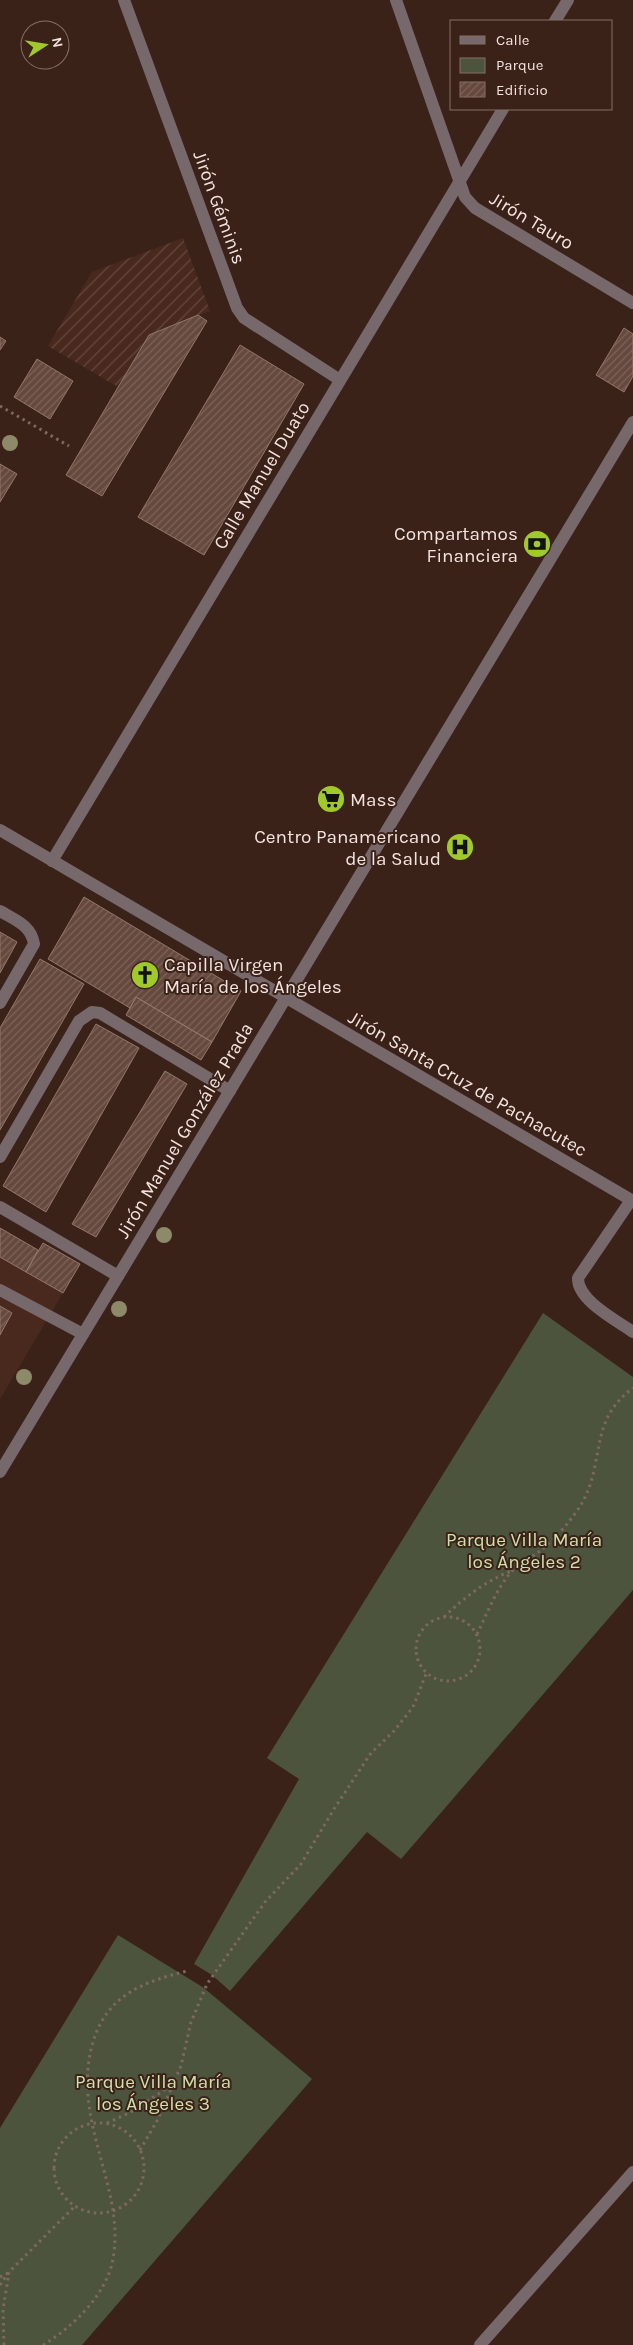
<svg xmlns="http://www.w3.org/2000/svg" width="633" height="2345" viewBox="0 0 633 2345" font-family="Karla,sans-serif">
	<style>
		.built { fill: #49291e }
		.industrial { fill: url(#industrial-furrows) }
		.green { fill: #4d543d }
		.building { fill: url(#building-hatch); stroke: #94766a }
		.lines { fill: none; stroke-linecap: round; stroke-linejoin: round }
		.path { stroke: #7e6860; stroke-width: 3; stroke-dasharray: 2.5 4; stroke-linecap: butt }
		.service { stroke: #77686b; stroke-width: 12 }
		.minor { stroke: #77686b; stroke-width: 12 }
		.tertiary { stroke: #77686b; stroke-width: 12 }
		.tree { fill: #8d8a69 }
		.labels { text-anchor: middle; stroke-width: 4; stroke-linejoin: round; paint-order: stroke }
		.street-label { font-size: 19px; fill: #f4e3dd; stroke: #3b2219 }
		.poi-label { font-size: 19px; fill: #f4e3dd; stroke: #3b2219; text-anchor: end }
		.park-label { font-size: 19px; fill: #d0e0aa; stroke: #3b2219 }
	</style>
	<defs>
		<pattern id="industrial-furrows" width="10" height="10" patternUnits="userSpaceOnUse" patternTransform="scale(1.25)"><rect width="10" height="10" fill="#49291e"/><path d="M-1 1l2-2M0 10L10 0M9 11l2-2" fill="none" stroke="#64483e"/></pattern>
		<pattern id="building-hatch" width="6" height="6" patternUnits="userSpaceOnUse" patternTransform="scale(1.25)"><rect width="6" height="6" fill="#66493e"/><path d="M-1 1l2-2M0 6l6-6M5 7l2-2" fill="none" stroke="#7c6359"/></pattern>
	</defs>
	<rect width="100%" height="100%" fill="#3b2219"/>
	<path class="built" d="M 0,1257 L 63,1293 L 0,1399 Z"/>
	<path class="industrial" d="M 183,238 L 210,311 L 149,335 L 118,387 L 48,346 L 92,272 Z"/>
	<path class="green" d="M 543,1313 L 633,1377 L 633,1590 L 401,1859 L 367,1832 L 230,1991 L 212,1975 L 194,1964 L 299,1779 L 267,1758 Z
		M 118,1935 L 204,1988 L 312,2079 L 82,2345 L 0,2345 L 0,2128 Z"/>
	<path class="building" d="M 198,315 L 207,321 L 102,496 L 66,475 L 149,335 Z
		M 624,328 L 633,334 L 633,376 L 624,392 L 596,375 Z
		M 0,337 L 6,341 L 0,350 Z
		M 240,345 L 304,384 L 204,555 L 138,517 Z
		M 37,359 L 73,381 L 50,419 L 14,397 Z
		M 0,464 L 17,474 L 0,502 Z
		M 84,897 L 241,991 L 212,1042 L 136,997 L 130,1008 L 48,959 Z
		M 0,932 L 17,942 L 0,973 Z
		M 40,959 L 84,984 L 0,1130 L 0,1028 Z
		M 136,997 L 212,1042 L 201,1060 L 126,1015 Z
		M 96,1024 L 139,1048 L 46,1212 L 3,1186 Z
		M 165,1071 L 187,1084 L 96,1237 L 72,1224 Z
		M 0,1228 L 38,1250 L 26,1272 L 0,1257 Z
		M 43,1243 L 80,1264 L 63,1293 L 26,1272 Z
		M 0,1306 L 12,1313 L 0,1335 Z"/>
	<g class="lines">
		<path class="path" d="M 0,406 L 69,446
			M416 1649a32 32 0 1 1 64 0a32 32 0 1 1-64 0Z
			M 444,1617 C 465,1597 484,1582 511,1571
			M 477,1634 C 487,1614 496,1589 512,1571 C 519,1563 531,1558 540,1551 C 555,1539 572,1520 582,1503 C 606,1460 588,1421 633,1388
			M 107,2123 L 129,2113 L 172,2085
			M54 2168a45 45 0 1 1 90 0a45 45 0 1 1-90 0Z
			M 140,2150 L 158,2119 L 181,2066 L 191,2022 L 207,1984 L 265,1902 L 301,1864 L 334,1809 L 371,1753 L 394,1731 L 413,1707 L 426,1674
			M 0,2277 L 8,2273
			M 0,2285 L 9,2272 L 75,2206
			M 4,2345 L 3,2309 L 9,2273
			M 43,2345 C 73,2327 107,2294 113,2259 C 126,2187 70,2120 93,2042 C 107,1995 143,1982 187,1971"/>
		<path class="service" d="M 0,911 C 15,920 31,925 34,944 L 0,1003
			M 0,1157 L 79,1021 L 92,1012 L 100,1013 L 230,1091
			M 631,1200 L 578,1278 C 577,1300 616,1320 633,1332
			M 0,1207 L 118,1276
			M 0,1290 L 83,1334"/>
		<path class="minor" d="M 124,0 L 237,308 L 244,318 L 340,380
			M 396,0 L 465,197 L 475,208 L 633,303
			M 555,21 L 568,0
			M 0,830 L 633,1201
			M 52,861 L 503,109
			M 480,2345 L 633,2172"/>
		<path class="tertiary" d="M 0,1472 L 633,422"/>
	</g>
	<g class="tree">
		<circle cx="10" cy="443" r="8"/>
		<circle cx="164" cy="1235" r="8"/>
		<circle cx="119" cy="1309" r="8"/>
		<circle cx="24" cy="1377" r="8"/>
	</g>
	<defs>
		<symbol id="bank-disc" viewBox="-11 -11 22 22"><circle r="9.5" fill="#a0c92b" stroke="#3b2219"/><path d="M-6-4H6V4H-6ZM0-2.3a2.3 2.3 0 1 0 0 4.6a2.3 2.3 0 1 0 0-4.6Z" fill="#111"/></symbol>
		<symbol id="supermarket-disc" viewBox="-11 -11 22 22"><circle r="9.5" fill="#a0c92b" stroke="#3b2219"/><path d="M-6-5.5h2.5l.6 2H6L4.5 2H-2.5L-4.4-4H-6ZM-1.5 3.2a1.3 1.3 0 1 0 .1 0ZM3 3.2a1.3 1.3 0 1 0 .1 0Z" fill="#111"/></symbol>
		<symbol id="hospital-disc" viewBox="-11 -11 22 22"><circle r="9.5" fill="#a0c92b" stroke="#3b2219"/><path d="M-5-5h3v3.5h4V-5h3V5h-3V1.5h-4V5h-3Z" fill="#111"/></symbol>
		<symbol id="church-disc" viewBox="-11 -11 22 22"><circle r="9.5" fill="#a0c92b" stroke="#3b2219"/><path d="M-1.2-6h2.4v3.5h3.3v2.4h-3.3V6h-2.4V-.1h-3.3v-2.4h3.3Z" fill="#111"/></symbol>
	</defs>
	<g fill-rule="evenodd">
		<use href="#bank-disc" x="521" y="528" width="32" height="32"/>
		<use href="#supermarket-disc" x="315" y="783" width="32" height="32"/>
		<use href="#hospital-disc" x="444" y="831" width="32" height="32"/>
		<use href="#church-disc" x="129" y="959" width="32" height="32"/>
	</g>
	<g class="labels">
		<g class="street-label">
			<text transform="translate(220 207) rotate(70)" y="7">Jirón Géminis</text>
			<text transform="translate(532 220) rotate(31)" y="7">Jirón Tauro</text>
			<text transform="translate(261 475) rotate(-59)" y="7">Calle Manuel Duato</text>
			<text transform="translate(468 1083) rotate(30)" y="7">Jirón Santa Cruz de Pachacutec</text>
			<text transform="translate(184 1130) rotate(-59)" y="7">Jirón Manuel González Prada</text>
		</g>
		<g class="poi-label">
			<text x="518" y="540">Compartamos<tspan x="518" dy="22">Financiera</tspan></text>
			<text x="350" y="806" text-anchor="start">Mass</text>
			<text x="441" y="843">Centro Panamericano<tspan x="441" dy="22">de la Salud</tspan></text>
			<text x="164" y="971" text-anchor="start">Capilla Virgen<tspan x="164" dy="22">María de los Ángeles</tspan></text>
		</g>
		<g class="park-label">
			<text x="524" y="1546">Parque Villa María<tspan x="524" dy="22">los Ángeles 2</tspan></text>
			<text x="153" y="2088">Parque Villa María<tspan x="153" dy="22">los Ángeles 3</tspan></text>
		</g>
	</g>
	<rect x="450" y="20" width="162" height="90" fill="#3b2219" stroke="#856f67"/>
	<rect x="460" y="36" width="25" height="8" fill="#77686b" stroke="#856f67"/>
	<text x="496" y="45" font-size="15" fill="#f4e3dd">Calle</text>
	<rect x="460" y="58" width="25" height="15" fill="#4d543d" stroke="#856f67"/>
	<text x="496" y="70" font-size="15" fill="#f4e3dd">Parque</text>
	<rect x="460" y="82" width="25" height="15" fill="url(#building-hatch)" stroke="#856f67"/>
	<text x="496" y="95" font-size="15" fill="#f4e3dd">Edificio</text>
	<g transform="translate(45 45) rotate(78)"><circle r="24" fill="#3b2219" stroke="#856f67"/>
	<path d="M0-4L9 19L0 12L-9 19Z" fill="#a0c92b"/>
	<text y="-8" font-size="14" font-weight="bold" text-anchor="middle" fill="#f4e3dd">N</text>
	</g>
</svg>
